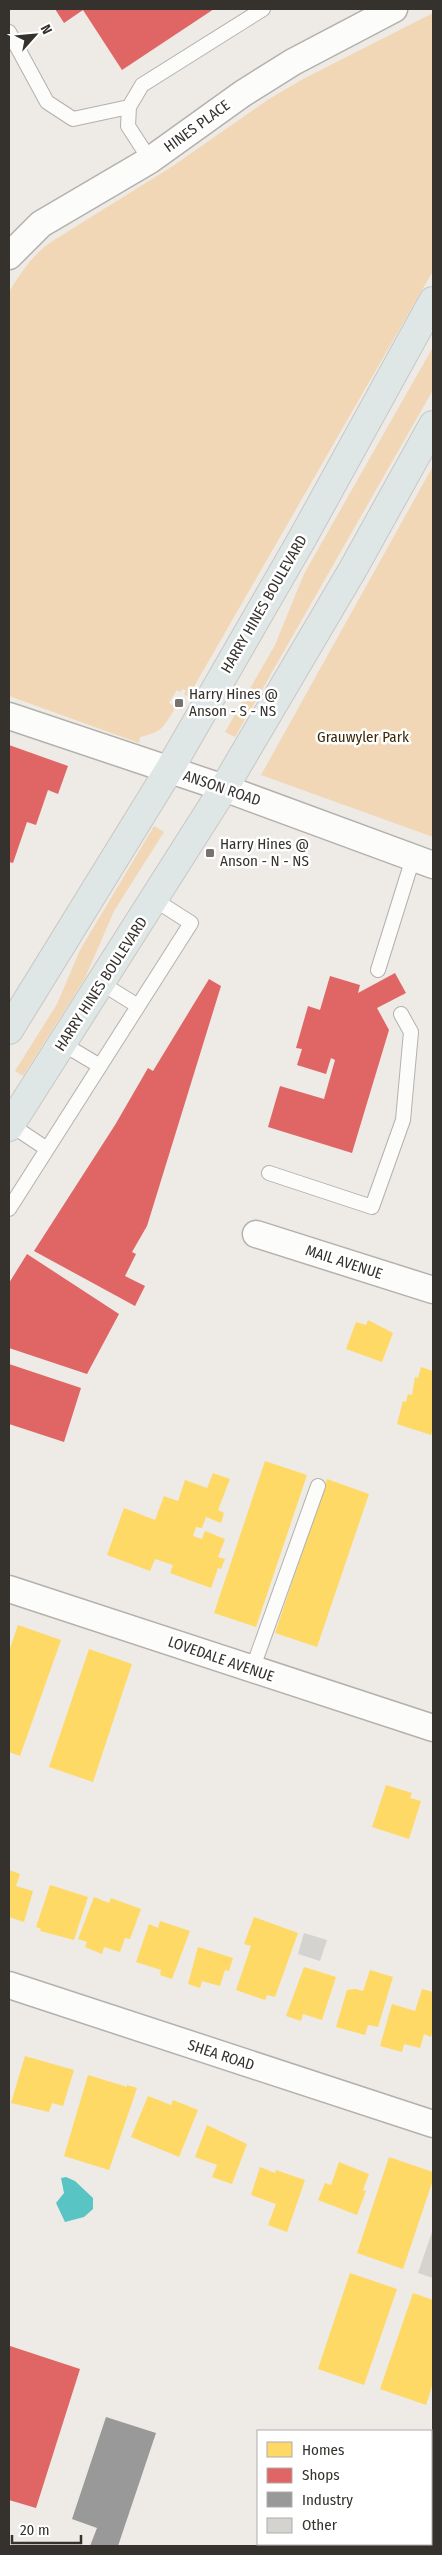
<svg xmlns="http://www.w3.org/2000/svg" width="442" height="2555" viewBox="0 0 442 2555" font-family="'Fira Sans Condensed',sans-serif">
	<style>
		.green { fill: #f1d7b5 }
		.water { fill: #58c4c3 }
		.homes { fill: #ffd966 }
		.shops { fill: #e06666 }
		.industry { fill: #999 }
		.building { fill: #d5d3cf }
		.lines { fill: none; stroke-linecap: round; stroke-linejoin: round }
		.service-casing { stroke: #b4b1ad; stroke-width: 16 }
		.minor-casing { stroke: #b4b1ad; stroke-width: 29 }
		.primary-casing { stroke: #c8c7c4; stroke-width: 30 }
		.service { stroke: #fcfcfb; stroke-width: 14 }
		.minor { stroke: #fcfcfb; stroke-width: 26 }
		.primary { stroke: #dfe7e6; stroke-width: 28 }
		.poi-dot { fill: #76726e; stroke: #fff; stroke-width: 2 }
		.labels { text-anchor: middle; stroke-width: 5; stroke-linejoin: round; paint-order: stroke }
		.street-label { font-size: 15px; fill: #35322e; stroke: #fff }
		.poi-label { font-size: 15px; fill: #35322e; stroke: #fff; text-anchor: start }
		.park-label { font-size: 15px; fill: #3d2704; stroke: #fff }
	</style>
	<rect width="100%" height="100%" fill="#eeeae5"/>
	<path class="green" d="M 433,13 L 433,271 L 188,697 L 184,694 L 186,691 L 183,689 L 180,692 L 177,690 L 169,703 L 176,707 C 163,727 163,732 140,737 L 139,743 L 9,696 L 9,292 C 21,272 32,256 51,242 L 173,166 L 269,99 L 303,79 Z
		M 433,347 L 433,390 L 235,737 L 225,732 L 275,645 L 304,574 Z
		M 433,466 L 433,837 L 261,775 Z
		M 154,826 L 164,832 L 114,911 L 85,978 L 23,1076 L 15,1071 L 57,1004 L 80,950 Z"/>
	<path class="water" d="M 66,2177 L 75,2181 L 93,2198 L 93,2209 L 84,2217 L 65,2222 L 56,2203 L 64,2193 L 61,2178 Z"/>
	<path class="homes" d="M 368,1320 L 393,1333 L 382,1362 L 346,1349 L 356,1322 L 366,1325 Z
		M 421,1367 L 433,1371 L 433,1428 L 431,1435 L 397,1424 L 403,1401 L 406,1402 L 408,1394 L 412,1395 L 415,1377 L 418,1378 Z
		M 265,1461 L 307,1475 L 256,1627 L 214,1613 Z
		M 213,1473 L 230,1479 L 218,1510 L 224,1513 L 221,1523 L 206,1517 L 202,1528 L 196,1527 L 193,1536 L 202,1539 L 205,1531 L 225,1539 L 218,1557 L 225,1559 L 221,1569 L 218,1568 L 211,1588 L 170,1573 L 173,1565 L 155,1559 L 150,1571 L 107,1555 L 124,1508 L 155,1520 L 164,1496 L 178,1501 L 185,1480 L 207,1488 Z
		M 327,1479 L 369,1494 L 317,1647 L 275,1633 Z
		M 18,1625 L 61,1640 L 20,1756 L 9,1752 L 9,1651 Z
		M 89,1649 L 132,1664 L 93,1782 L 49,1767 Z
		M 386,1785 L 412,1793 L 410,1798 L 421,1801 L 409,1839 L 372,1827 Z
		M 9,1870 L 20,1874 L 16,1886 L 33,1891 L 24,1922 L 9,1917 Z
		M 50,1885 L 88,1897 L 74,1940 L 40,1931 L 41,1929 L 36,1927 Z
		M 94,1897 L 109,1903 L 111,1898 L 141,1909 L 130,1939 L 125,1938 L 120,1952 L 104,1947 L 102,1954 L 85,1947 L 87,1942 L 78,1939 Z
		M 254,1917 L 298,1933 L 275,1997 L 267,1995 L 265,2000 L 236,1990 L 251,1946 L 244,1944 Z
		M 160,1921 L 190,1931 L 172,1979 L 160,1975 L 161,1970 L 136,1962 L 149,1924 L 158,1928 Z
		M 198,1947 L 233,1958 L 229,1971 L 225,1970 L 220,1986 L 202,1981 L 200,1988 L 188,1984 Z
		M 304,1967 L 336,1977 L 322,2020 L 303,2014 L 301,2021 L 286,2016 Z
		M 370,1970 L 393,1977 L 378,2027 L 368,2025 L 365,2035 L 336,2027 L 347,1990 L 355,1989 L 363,1991 Z
		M 422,1989 L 433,1992 L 433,2029 L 431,2037 L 424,2034 L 420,2048 L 404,2044 L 402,2052 L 380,2046 L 392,2004 L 415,2011 Z
		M 25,2056 L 74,2070 L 63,2106 L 52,2103 L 49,2112 L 11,2103 Z
		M 88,2075 L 127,2087 L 127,2085 L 137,2088 L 109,2170 L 64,2156 Z
		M 148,2096 L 171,2105 L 173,2100 L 198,2110 L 179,2157 L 131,2137 Z
		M 207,2125 L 247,2144 L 232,2184 L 212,2177 L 217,2165 L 195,2157 Z
		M 389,2157 L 433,2172 L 433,2180 L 403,2269 L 357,2253 Z
		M 339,2162 L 369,2174 L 363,2190 L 366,2191 L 357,2215 L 318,2200 L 325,2183 L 331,2185 Z
		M 260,2167 L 275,2173 L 276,2170 L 305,2180 L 287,2232 L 268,2225 L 276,2204 L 251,2195 Z
		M 350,2273 L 397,2289 L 364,2385 L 318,2369 Z
		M 413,2293 L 433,2300 L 433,2383 L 426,2405 L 380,2389 Z"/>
	<path class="shops" d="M 55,9 L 214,9 L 122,70 L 83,10 L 64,23 Z
		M 9,745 L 68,766 L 58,794 L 48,790 L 36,825 L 27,822 L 13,863 L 9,862 Z
		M 395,973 L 406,993 L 377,1008 L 389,1030 L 352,1153 L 268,1127 L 280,1086 L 324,1099 L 335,1060 L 331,1058 L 326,1074 L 297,1065 L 302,1049 L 296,1048 L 308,1006 L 320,1010 L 330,976 L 360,985 L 358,993 Z
		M 209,979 L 221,986 L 147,1226 L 132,1252 L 136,1254 L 125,1276 L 145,1286 L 135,1306 L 34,1251 L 115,1125 L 148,1068 L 153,1071 Z
		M 27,1254 L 119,1314 L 87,1374 L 9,1348 L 9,1283 Z
		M 9,1364 L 81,1388 L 64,1442 L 9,1424 Z
		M 10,2346 L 80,2369 L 36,2508 L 9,2500 Z"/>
	<path class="industry" d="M 106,2417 L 156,2433 L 118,2546 L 90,2546 L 97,2528 L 72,2519 Z"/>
	<path class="building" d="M 304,1933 L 327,1940 L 320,1961 L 298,1954 Z
		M 433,2229 L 433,2278 L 418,2273 Z
		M 431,2486 L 433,2487 L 433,2546 L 391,2546 L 392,2544 L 431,2544 Z"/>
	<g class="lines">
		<defs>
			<path id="service" d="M 9,32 L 47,102 L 73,119 L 129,107
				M 150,160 L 128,126 L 129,107 L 142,85 L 263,9
				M 378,970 L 413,858
				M 101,983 L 138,1006
				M 63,1044 L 100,1066
				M 11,1125 L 47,1149
				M 269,1173 L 372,1207 L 403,1120 L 411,1032 L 401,1014
				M 9,1209 L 191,923 L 155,900
				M 252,1670 L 318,1486"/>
			<path id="minor" d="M 9,256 L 41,224 L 150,160 L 242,94 L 293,62 L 394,9
				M 9,716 L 224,788 L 433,865
				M 256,1234 L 433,1290
				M 9,1589 L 433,1728
				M 9,1985 L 433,2124"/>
			<path id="primary" d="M 9,1030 L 169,770 L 302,539 L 433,301
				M 9,1127 L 224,788 L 353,569 L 433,425"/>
		</defs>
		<use href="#service" class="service-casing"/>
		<use href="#minor" class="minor-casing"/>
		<use href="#primary" class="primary-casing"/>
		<use href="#service" class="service"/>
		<use href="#minor" class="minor"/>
		<use href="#primary" class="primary"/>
	</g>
	<g class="poi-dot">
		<rect x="174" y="698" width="10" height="10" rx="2.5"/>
		<rect x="205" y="848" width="10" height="10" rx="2.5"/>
	</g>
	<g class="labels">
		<g class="street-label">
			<text transform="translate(197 126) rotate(-36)" y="5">HINES PLACE</text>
			<text transform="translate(264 604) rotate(-60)" y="5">HARRY HINES BOULEVARD</text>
			<text transform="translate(222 788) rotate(19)" y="5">ANSON ROAD</text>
			<text transform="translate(101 984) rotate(-57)" y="5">HARRY HINES BOULEVARD</text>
			<text transform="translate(344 1262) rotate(18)" y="5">MAIL AVENUE</text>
			<text transform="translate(221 1659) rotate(19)" y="5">LOVEDALE AVENUE</text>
			<text transform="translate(221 2055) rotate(18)" y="5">SHEA ROAD</text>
		</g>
		<g class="poi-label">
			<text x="189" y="699">Harry Hines @<tspan x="189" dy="17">Anson - S - NS</tspan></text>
			<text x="220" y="849">Harry Hines @<tspan x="220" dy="17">Anson - N - NS</tspan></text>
		</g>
		<g class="park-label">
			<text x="363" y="742">Grauwyler Park</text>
		</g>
	</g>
	<rect width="442" height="2555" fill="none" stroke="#35322e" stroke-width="20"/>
	<rect x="257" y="2430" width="175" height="115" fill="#ffffff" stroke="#aeadab"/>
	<rect x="267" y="2442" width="25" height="15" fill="#ffd966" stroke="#aeadab"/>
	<text x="302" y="2455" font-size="15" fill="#35322e">Homes</text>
	<rect x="267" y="2468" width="25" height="15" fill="#e06666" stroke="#aeadab"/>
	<text x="302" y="2480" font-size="15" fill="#35322e">Shops</text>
	<rect x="267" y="2492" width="25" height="15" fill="#999999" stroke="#aeadab"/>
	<text x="302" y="2505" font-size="15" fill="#35322e">Industry</text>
	<rect x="267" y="2518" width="25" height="15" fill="#d5d3cf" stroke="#aeadab"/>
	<text x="302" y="2530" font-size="15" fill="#35322e">Other</text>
	<g transform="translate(35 35) rotate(63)" stroke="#ffffff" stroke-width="4" paint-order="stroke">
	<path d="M0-4L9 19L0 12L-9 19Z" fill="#35322e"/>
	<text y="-8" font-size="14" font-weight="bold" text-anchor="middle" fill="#35322e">N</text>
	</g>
	<path d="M12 2535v8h69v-8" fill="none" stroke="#35322e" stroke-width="2.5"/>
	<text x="20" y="2535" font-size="15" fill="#35322e" stroke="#ffffff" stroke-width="4" paint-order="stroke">20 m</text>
</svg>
